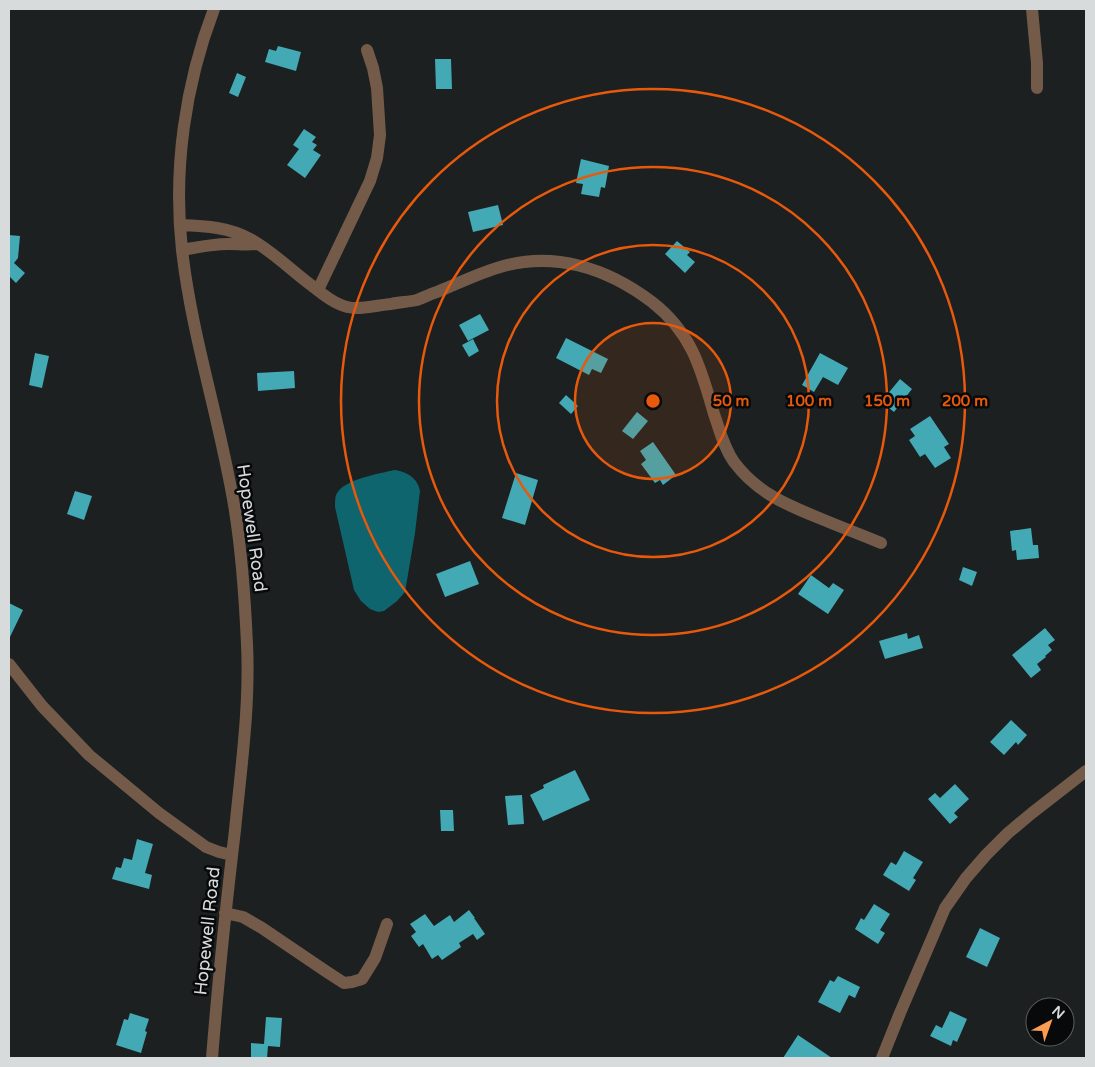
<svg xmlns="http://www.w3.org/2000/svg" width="1095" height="1067" viewBox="0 0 1095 1067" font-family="'Varela Round',sans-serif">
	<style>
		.water { fill: #0e656e }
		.building { fill: #42a9b5 }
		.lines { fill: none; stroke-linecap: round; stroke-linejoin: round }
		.minor { stroke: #745b49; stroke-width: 12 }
		.ring { fill: none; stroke: #e8590c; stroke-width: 2.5 }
		.labels { text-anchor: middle; stroke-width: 5; stroke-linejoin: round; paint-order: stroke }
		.street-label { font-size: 18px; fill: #d8dbdb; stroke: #08090a }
		.centre { fill: #e8590c; stroke: #08090a; stroke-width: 2.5 }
		.ring-label { font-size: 15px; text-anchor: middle; font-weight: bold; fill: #e8590c; stroke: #08090a; stroke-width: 5; stroke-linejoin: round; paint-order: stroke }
	</style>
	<rect width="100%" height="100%" fill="#1c2021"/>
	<path class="water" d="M 394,470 C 406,471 418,478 420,491 L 415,533 L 405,592 L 397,601 L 384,611 L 378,612 L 370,609 L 361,601 L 354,590 L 335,507 C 335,503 335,498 336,495 C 343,479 379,474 394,470 Z"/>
	<path class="building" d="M 278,46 L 301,52 L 296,71 L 265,62 L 269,49 L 276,51 Z
		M 435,59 L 451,59 L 452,89 L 436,89 Z
		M 237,73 L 246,77 L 238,97 L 229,93 Z
		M 304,129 L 316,137 L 312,142 L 317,145 L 313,150 L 321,155 L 305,178 L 287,165 L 299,149 L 293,145 Z
		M 581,159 L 609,166 L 605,188 L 601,187 L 599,197 L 581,194 L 583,184 L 576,183 Z
		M 498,205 L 503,225 L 473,232 L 468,212 Z
		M 9,235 L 20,236 L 18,258 L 14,263 L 25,273 L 16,283 L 9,276 Z
		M 677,241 L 690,252 L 687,255 L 695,262 L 685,273 L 665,254 Z
		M 480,314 L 489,330 L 468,341 L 459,325 Z
		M 566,338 L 608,359 L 601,373 L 592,369 L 589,375 L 556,358 Z
		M 473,339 L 479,351 L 469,357 L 462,345 Z
		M 35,353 L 49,356 L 42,388 L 29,385 Z
		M 820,353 L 848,368 L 838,385 L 823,377 L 814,392 L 802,385 Z
		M 294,371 L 295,388 L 258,391 L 257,373 Z
		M 900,379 L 912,389 L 894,412 L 881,402 Z
		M 566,395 L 578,406 L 571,414 L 559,403 Z
		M 637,412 L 648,421 L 633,439 L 622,431 Z
		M 930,416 L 949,444 L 944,447 L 951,458 L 935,468 L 925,454 L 920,457 L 909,440 L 915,436 L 910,429 Z
		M 653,442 L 676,475 L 663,485 L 660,480 L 655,483 L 641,464 L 646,460 L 640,451 Z
		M 516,473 L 538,480 L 525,525 L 502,518 Z
		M 75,491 L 92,496 L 84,520 L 67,514 Z
		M 1031,528 L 1033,545 L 1038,545 L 1039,558 L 1017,560 L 1016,550 L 1012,551 L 1010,531 Z
		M 470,561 L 479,584 L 445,597 L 436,574 Z
		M 963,567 L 977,572 L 972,586 L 959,580 Z
		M 811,575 L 829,588 L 833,583 L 844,590 L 828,614 L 798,594 Z
		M 9,603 L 23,610 L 9,639 Z
		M 1045,628 L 1055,640 L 1048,645 L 1052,650 L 1045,656 L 1046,657 L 1037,664 L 1041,670 L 1031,678 L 1012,655 Z
		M 907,633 L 908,639 L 919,635 L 923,648 L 885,659 L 879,641 Z
		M 1011,720 L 1027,735 L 1018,745 L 1016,742 L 1004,755 L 990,742 Z
		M 575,770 L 590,800 L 543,821 L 530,795 L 544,788 L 543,785 Z
		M 955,784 L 969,799 L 954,813 L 958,817 L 950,824 L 928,799 L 935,793 L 940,798 Z
		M 522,795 L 524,824 L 508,825 L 505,796 Z
		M 440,810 L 453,810 L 454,831 L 441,831 Z
		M 137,839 L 153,844 L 145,873 L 152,875 L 149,889 L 112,879 L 116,867 L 121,868 L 124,858 L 132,860 Z
		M 904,851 L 923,862 L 913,878 L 916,880 L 909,891 L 883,875 L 891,862 L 896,865 Z
		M 874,904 L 890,914 L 880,930 L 885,933 L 878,944 L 855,929 L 861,918 L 864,920 Z
		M 469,910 L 475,918 L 474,918 L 485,934 L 477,940 L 473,934 L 459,943 L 461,947 L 442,960 L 438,955 L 432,959 L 423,944 L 419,947 L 411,936 L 416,932 L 410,924 L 425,914 L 434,926 L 450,915 L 454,922 Z
		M 980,928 L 1000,938 L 987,967 L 966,957 Z
		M 838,976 L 860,987 L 855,998 L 849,995 L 840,1013 L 818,1002 L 830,980 L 834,982 Z
		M 950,1011 L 967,1019 L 957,1042 L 953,1040 L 951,1046 L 930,1036 L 936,1025 L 942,1028 Z
		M 130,1013 L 149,1019 L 145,1031 L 147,1032 L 141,1053 L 116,1045 L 124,1019 L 128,1020 Z
		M 266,1017 L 282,1018 L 280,1047 L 268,1046 L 267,1058 L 251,1057 L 251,1043 L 264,1044 Z
		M 798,1035 L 832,1058 L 783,1058 Z"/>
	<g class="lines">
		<path class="minor" d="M 1032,9 L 1037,63 L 1037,88
			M 180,225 C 206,226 229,227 252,240 C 273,252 291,270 311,285 C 319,291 329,300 339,304 C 345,307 350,308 356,308 C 367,308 380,305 391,304 C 399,302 408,302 417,300 C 423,298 430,294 437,292 C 457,284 477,274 497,268 C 553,250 607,268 652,302 C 692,333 701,369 714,414 C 720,431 724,448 734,462 C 758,494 789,506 824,520 C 843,528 862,535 881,543
			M 182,250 C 198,247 213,244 229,244 C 238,244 247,245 257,244
			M 318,290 L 370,181 L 377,158 L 380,135 L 377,88 L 373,68 L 367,50
			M 9,664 L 42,706 L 89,755 L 159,813 L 206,847 L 219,852 L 232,855
			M 225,913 L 243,917 L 262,928 L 327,972 L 344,983 L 352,982 L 362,979 L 375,958 L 387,924
			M 212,1058 C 218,982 226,906 235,830 C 241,768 250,706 247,644 C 245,600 242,555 235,511 C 221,423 192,338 182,250 C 173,169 185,85 214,9
			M 882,1058 L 900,1013 L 945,908 L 966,878 L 986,855 L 1008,833 L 1032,813 L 1086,771"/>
	</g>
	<circle cx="653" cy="401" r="78" fill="#e8590c" fill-opacity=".12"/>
	<g class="ring">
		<circle cx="653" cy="401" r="78"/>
		<circle cx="653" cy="401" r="156"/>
		<circle cx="653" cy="401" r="234"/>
		<circle cx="653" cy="401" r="312"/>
	</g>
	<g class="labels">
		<g class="street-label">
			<text transform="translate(252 528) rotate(82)" y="6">Hopewell Road</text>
			<text transform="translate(207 931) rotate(-84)" y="6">Hopewell Road</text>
		</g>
	</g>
	<circle cx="653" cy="401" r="8" class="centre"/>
	<g class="ring-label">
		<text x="731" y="406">50 m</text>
		<text x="809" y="406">100 m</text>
		<text x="887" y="406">150 m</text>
		<text x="965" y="406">200 m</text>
	</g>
	<rect width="1095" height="1067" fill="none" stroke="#d8dbdb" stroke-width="20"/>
	<g transform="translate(1050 1022) rotate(41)"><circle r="24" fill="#08090a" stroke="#5b5d5e"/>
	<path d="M0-4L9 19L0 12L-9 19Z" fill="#fc9d52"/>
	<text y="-8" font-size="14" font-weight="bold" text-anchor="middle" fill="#d8dbdb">N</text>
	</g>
</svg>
